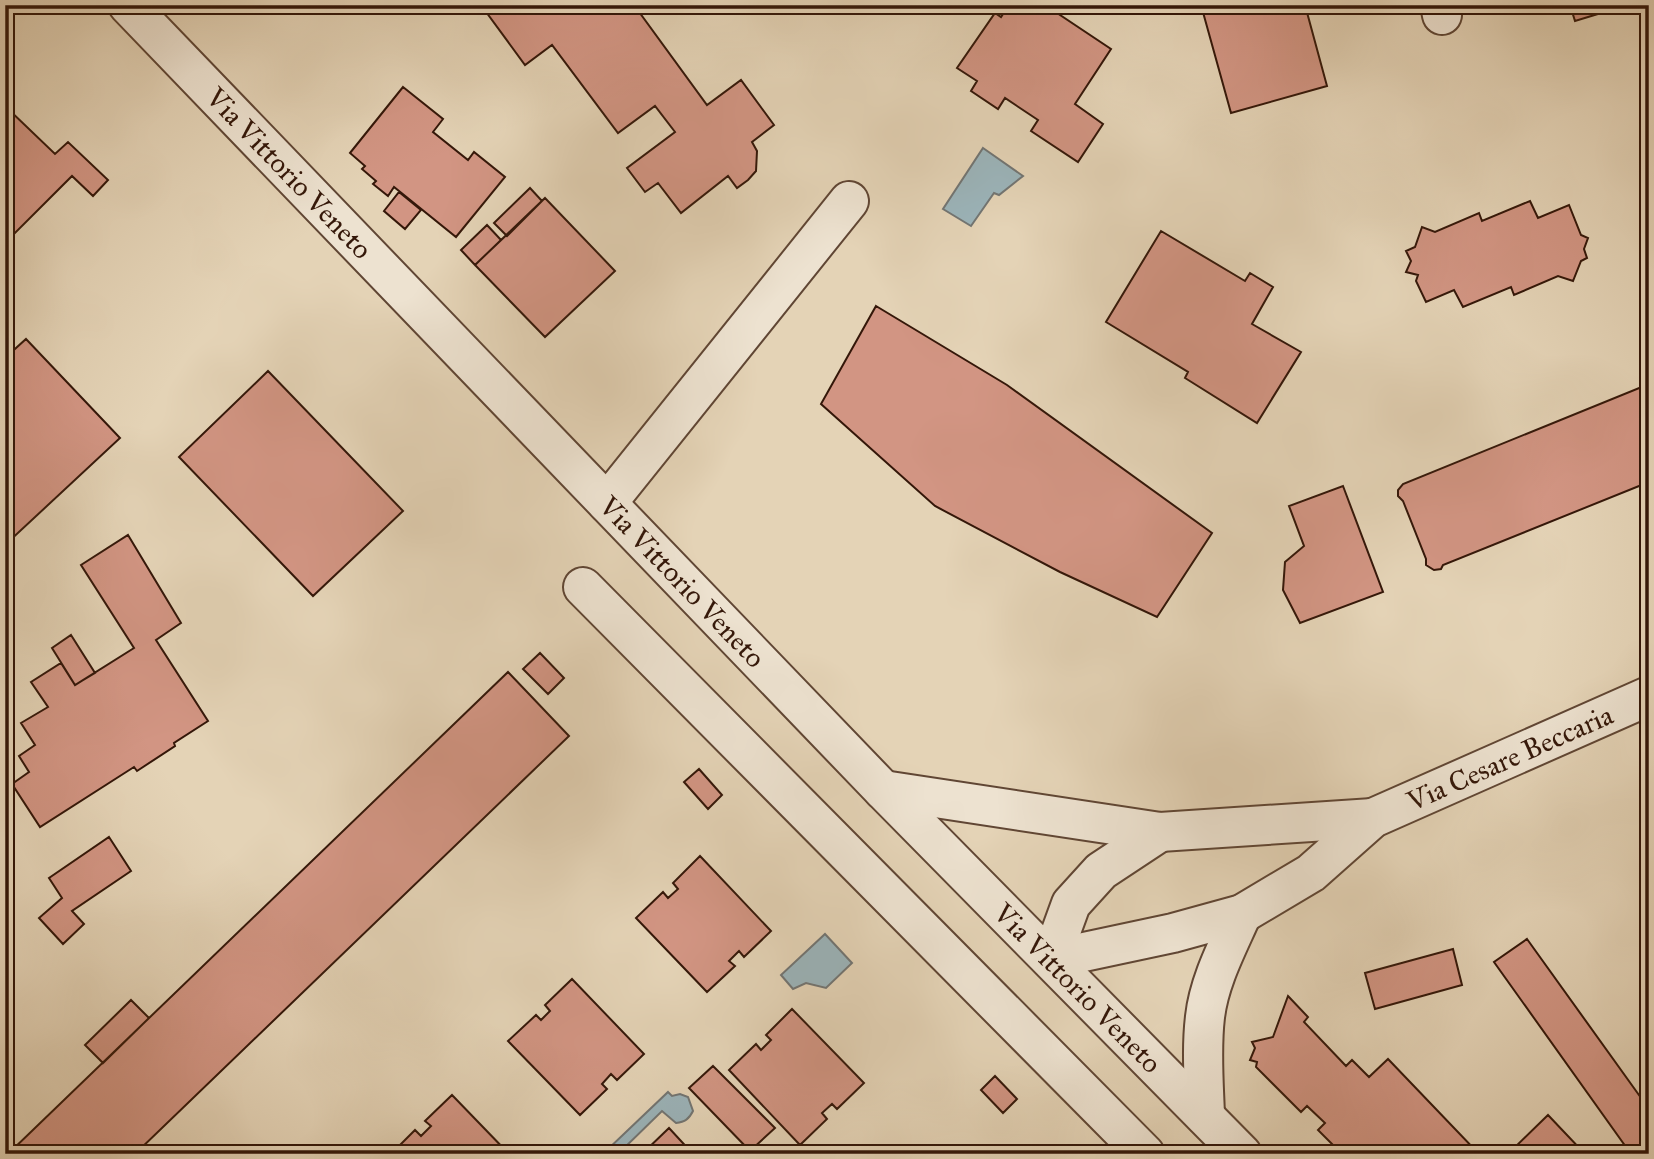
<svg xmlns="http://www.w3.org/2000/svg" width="1654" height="1159" viewBox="0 0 1654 1159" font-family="'IM FELL Great Primer',serif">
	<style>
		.water { fill: #9bb4ba; stroke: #727573; stroke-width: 2 }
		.building { fill: #d29583; stroke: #341709; stroke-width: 2 }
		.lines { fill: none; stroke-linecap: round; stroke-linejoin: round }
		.minor-casing { stroke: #604634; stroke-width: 42 }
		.minor { stroke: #ede2d0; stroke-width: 38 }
		.labels { text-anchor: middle; stroke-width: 7; stroke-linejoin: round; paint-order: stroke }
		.street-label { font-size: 28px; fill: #341709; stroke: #ede2d0 }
	</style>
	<rect width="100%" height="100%" fill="#e4d3b6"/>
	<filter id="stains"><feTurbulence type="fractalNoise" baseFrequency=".00286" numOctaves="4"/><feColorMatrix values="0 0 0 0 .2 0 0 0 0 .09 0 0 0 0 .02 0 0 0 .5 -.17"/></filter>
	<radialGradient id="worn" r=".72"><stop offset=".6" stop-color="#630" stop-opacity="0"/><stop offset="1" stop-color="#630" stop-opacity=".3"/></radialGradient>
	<path class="water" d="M 983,148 L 1023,176 L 999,195 L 994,193 L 971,226 L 943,209 Z
		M 825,934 L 852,963 L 826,988 L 806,983 L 793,989 L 781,975 Z
		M 668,1092 L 672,1096 L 680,1094 L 688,1097 L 693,1111 C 689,1119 685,1122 676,1123 L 662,1111 L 618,1154 L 609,1154 L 606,1151 Z"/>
	<path class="building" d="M 481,5 L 634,5 L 707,105 L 741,80 L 774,125 L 752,142 L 757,151 L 756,171 L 748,180 L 737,188 L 728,176 L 681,213 L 658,183 L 645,192 L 627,168 L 675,132 L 655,106 L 618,133 L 552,45 L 525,65 Z
		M 1009,5 L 1032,5 L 1035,7 L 1037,5 L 1045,5 L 1111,49 L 1075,104 L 1103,124 L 1078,162 L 1031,131 L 1038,120 L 1005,98 L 998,109 L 971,91 L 977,81 L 957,68 L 995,13 L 1001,17 Z
		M 1201,5 L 1305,5 L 1327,86 L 1231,113 Z
		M 1570,5 L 1612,5 L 1610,6 L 1611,10 L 1575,21 Z
		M 403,87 L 443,119 L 433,132 L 468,160 L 474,152 L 505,177 L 456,237 L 394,187 L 388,196 L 373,184 L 376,181 L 362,169 L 365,166 L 350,153 Z
		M 5,106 L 55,154 L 68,142 L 108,180 L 93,196 L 72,176 L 13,235 L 5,228 Z
		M 530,188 L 542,201 L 507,236 L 494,223 Z
		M 399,192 L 421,210 L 405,229 L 384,211 Z
		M 545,198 L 615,271 L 545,337 L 475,265 Z
		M 1530,201 L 1538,218 L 1569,205 L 1581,235 L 1588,238 L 1584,249 L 1587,258 L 1581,261 L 1573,281 L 1558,276 L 1514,295 L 1511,287 L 1463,307 L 1454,290 L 1426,302 L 1416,281 L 1418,275 L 1406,272 L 1411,261 L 1406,251 L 1415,247 L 1422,227 L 1435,232 L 1479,213 L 1482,221 Z
		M 487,225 L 501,240 L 475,265 L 461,250 Z
		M 1161,231 L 1245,281 L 1250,273 L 1273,287 L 1252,324 L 1301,352 L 1257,423 L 1185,378 L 1188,372 L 1106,322 Z
		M 876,306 L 1007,385 L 1212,533 L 1157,617 L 1060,572 L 935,506 L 821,404 Z
		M 26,339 L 120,438 L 5,545 L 5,358 Z
		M 268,371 L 403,511 L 313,596 L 179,457 Z
		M 1649,384 L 1649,482 L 1443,565 L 1441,569 L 1434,570 L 1426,565 L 1426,559 L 1403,501 L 1398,496 L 1398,490 L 1403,484 Z
		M 1343,486 L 1383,592 L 1300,623 L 1283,590 L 1285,562 L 1304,546 L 1289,506 Z
		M 128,535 L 181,623 L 156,640 L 208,721 L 174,743 L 175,746 L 137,771 L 134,767 L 40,827 L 12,784 L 29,772 L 19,756 L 35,745 L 21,723 L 48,707 L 31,682 L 61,663 L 75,685 L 134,648 L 81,565 Z
		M 71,635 L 95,673 L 75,685 L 52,648 Z
		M 540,653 L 564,678 L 548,694 L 523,669 Z
		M 508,672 L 569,736 L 135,1154 L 8,1154 Z
		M 699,769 L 722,795 L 708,809 L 684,782 Z
		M 109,837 L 131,871 L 72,911 L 84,924 L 63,944 L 39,918 L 62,898 L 49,878 Z
		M 700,856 L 771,931 L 744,957 L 739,951 L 729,961 L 735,966 L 707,992 L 636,918 L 663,892 L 668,898 L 678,889 L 673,883 Z
		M 1527,939 L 1649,1109 L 1649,1149 L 1642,1154 L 1631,1154 L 1494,962 Z
		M 1453,949 L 1462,985 L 1375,1009 L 1365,973 Z
		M 572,979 L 644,1054 L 617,1080 L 611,1074 L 602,1084 L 607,1089 L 580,1115 L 508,1041 L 536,1015 L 541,1020 L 550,1011 L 545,1005 Z
		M 1288,996 L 1308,1017 L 1304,1022 L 1346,1066 L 1352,1060 L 1369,1077 L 1388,1059 L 1479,1154 L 1342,1154 L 1318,1130 L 1325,1123 L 1307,1106 L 1301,1112 L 1256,1067 L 1257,1062 L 1250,1060 L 1255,1048 L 1252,1042 L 1273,1037 Z
		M 131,1000 L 149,1018 L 103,1063 L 85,1045 Z
		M 792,1009 L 864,1083 L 837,1109 L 832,1104 L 822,1113 L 827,1119 L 800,1145 L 729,1070 L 756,1044 L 761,1050 L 771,1040 L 766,1035 Z
		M 713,1066 L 775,1128 L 750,1151 L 689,1088 Z
		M 995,1076 L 1017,1099 L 1003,1113 L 981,1090 Z
		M 452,1095 L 509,1154 L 391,1154 L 415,1130 L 421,1136 L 431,1126 L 425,1121 Z
		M 1548,1115 L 1585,1154 L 1508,1154 Z
		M 669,1128 L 693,1154 L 642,1154 Z"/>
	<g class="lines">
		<defs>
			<g id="minor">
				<path id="s1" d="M 128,5 L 883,790 L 1242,1154"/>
				<path d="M 1440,5 L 1442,15"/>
				<path d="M 607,503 L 849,201"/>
				<path d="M 583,587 L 1145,1154"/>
				<path d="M 883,790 L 1160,832 L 1373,818"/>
				<path id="s2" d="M 1051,959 L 1173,933 L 1242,914 L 1311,873 L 1373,818 L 1649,696"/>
				<path d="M 1051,959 L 1071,904 L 1101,871 L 1160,832"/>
				<path d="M 1205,1116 C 1204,1083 1201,1050 1205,1017 C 1209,981 1228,946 1242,914"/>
			</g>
		</defs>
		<use href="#minor" class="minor-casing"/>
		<use href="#minor" class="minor"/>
	</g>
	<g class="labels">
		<g class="street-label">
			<text dy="10" stroke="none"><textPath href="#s1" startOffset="233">Via Vittorio Veneto</textPath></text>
			<text dy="10" stroke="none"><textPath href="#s1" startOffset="800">Via Vittorio Veneto</textPath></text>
			<text dy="10" stroke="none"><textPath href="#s2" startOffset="509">Via Cesare Beccaria</textPath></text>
			<text dy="10" stroke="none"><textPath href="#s1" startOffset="1367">Via Vittorio Veneto</textPath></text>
		</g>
	</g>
	<rect width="1654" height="1159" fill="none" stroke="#e4d3b6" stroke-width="28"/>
	<rect x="7" y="7" width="1640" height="1145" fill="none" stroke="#341709" stroke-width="3.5"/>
	<rect x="14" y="14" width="1626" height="1131" fill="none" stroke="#341709" stroke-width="2"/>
	<rect width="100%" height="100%" filter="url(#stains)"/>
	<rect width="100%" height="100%" fill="url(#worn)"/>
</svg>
